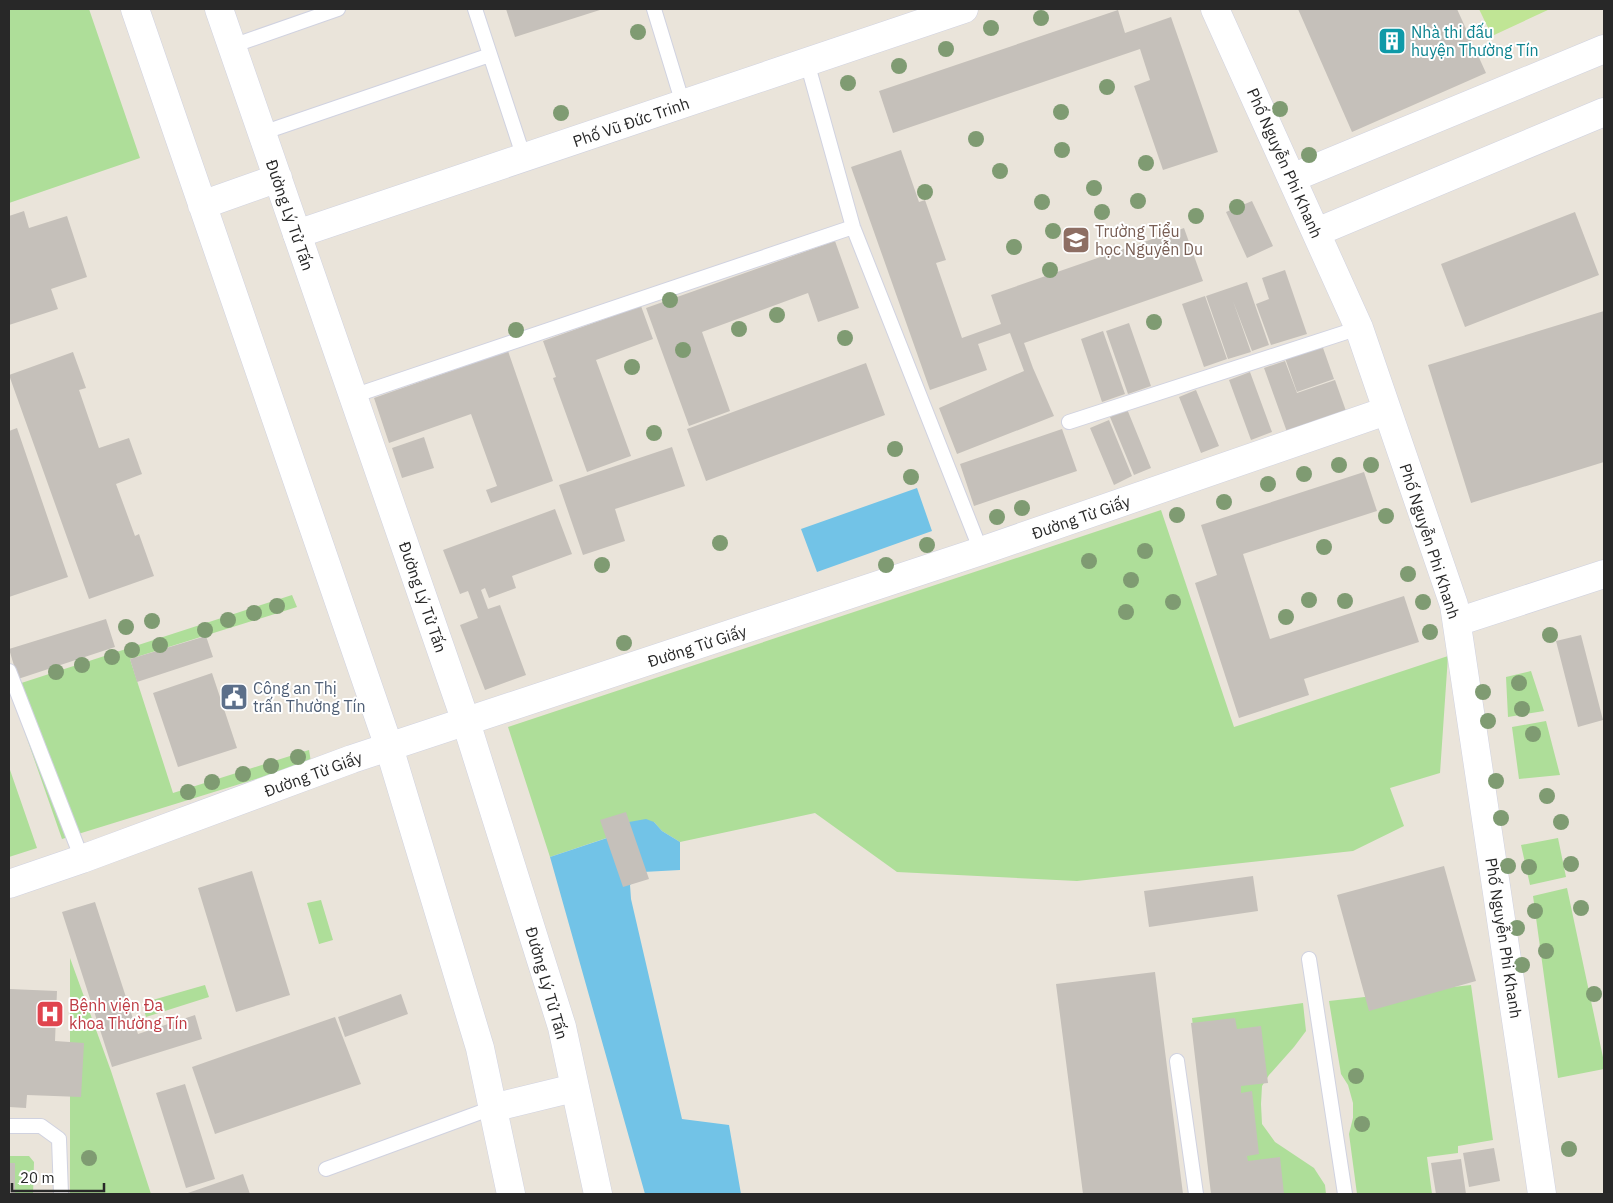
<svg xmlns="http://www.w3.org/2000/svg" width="1613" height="1203" viewBox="0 0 1613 1203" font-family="'IBM Plex Sans',sans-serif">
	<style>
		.green { fill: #aede99 }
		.pitch { fill: #c0e595 }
		.water { fill: #72c3e7 }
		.building { fill: #c5c0ba }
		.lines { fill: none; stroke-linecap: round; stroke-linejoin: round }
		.service-casing { stroke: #d0d2e0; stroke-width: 16 }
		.minor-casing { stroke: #d0d2e0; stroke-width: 29 }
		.tertiary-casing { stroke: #d0d2e0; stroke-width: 29 }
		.service { stroke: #fff; stroke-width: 14 }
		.minor { stroke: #fff; stroke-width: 28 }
		.tertiary { stroke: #fff; stroke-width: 28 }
		.tree { fill: #7f9b72 }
		.labels { text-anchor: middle; stroke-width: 4; stroke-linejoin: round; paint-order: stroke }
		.culture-label { font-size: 16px; fill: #0d838f; stroke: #fff; text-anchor: start }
		.street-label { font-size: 16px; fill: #282828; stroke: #fff }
		.education-label { font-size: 16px; fill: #785e54; stroke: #fff; text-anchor: start }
		.service-label { font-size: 16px; fill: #4e5e75; stroke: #fff; text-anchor: start }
		.health-label { font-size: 16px; fill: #be3a42; stroke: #fff; text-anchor: start }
	</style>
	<rect width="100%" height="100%" fill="#eae4da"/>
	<path class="green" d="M 9,9 L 89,9 L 140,158 L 9,203 Z
		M 1161,510 L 1234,727 L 1448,656 L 1440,773 L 1390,788 L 1404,826 L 1353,851 L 1077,881 L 897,872 L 815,813 L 680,842 L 662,831 L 654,822 L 550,857 L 508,727 Z
		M 292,595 L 297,607 L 130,659 L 173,793 L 309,750 L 311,762 L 62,839 L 9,687 Z
		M 1531,671 L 1544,711 L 1508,717 L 1506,677 Z
		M 1546,721 L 1560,775 L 1519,779 L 1512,727 Z
		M 9,767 L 37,848 L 9,857 Z
		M 1558,838 L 1566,877 L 1530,885 L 1521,845 Z
		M 1567,888 L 1604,1062 L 1604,1069 L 1558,1078 L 1533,896 Z
		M 321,900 L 333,940 L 319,944 L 307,903 Z
		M 70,958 L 111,1071 L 151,1194 L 70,1194 Z
		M 205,985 L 209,997 L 146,1017 L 142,1003 Z
		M 1471,985 L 1493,1140 L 1458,1146 L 1458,1153 L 1427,1157 L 1432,1194 L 1357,1194 L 1349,1134 L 1353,1118 L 1353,1103 L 1348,1085 L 1341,1074 L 1329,1001 Z
		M 1303,1003 L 1306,1031 L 1294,1047 L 1269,1075 L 1262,1086 L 1261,1104 L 1262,1124 L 1275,1142 L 1314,1168 L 1325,1185 L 1326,1194 L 1213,1194 L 1192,1018 Z
		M 9,1156 L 29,1156 L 34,1162 L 33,1194 L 9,1194 Z"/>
	<path class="pitch" d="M 1479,9 L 1550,9 L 1492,36 Z"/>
	<path class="water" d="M 917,488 L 932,531 L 817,572 L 801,529 Z
		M 646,819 L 654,822 L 662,831 L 680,842 L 680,870 L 643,872 L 630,885 L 631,899 L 682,1119 L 729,1125 L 741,1194 L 645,1194 L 550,857 L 613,836 L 629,822 Z"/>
	<path class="building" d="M 506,9 L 603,9 L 515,37 Z
		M 1298,9 L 1457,9 L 1486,73 L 1352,132 Z
		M 1118,10 L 1125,33 L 1171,17 L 1218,152 L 1163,170 L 1134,86 L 1150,80 L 1140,49 L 893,133 L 879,91 Z
		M 901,150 L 919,202 L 925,200 L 946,260 L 936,263 L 962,338 L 1001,324 L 991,295 L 1184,228 L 1203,281 L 1024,343 L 1033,368 L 1054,416 L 957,454 L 939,408 L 1024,371 L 1010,333 L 978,344 L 987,370 L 930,390 L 851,167 Z
		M 1252,201 L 1273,246 L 1247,258 L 1226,212 Z
		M 24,211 L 29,228 L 67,216 L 87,277 L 51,289 L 58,309 L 9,325 L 9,216 Z
		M 1575,212 L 1599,275 L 1465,327 L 1441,264 Z
		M 835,241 L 859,308 L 818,322 L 808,293 L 702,332 L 730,411 L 689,426 L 646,308 Z
		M 1285,270 L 1307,334 L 1271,345 L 1256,304 L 1269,299 L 1262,278 Z
		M 1247,282 L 1269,345 L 1252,351 L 1233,301 L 1251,352 L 1228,359 L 1206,296 Z
		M 1205,296 L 1227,359 L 1204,367 L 1182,304 Z
		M 641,306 L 653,339 L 596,360 L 631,456 L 587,472 L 553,378 L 556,377 L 543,341 Z
		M 1604,311 L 1604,462 L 1471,503 L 1428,365 Z
		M 1129,323 L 1151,386 L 1128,394 L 1106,331 Z
		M 1103,331 L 1125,394 L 1102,402 L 1081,339 Z
		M 1322,345 L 1334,379 L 1297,392 L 1285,358 Z
		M 508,351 L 553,481 L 491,503 L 486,490 L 497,486 L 471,414 L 389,443 L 374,398 Z
		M 73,352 L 86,388 L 79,390 L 99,448 L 129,438 L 142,474 L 116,484 L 135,536 L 139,534 L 154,576 L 89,599 L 9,375 Z
		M 1285,361 L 1297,393 L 1335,380 L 1346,411 L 1287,432 L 1264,368 Z
		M 866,363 L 885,415 L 706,481 L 687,429 Z
		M 1250,372 L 1272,432 L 1251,440 L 1229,380 Z
		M 1196,390 L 1219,446 L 1201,453 L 1179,397 Z
		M 1127,409 L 1151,468 L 1134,475 L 1110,417 Z
		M 1109,420 L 1132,476 L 1114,485 L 1090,428 Z
		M 17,428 L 68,577 L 9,597 L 9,431 Z
		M 1062,429 L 1077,471 L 974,506 L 960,464 Z
		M 424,437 L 434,468 L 402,478 L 392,448 Z
		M 672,447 L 685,486 L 615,509 L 625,541 L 583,555 L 559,485 Z
		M 1364,472 L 1377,511 L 1243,554 L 1270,639 L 1404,596 L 1419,642 L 1304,679 L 1309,695 L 1239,718 L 1195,583 L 1217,575 L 1201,525 Z
		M 555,509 L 572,554 L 512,576 L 516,588 L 489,598 L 485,588 L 481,590 L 488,609 L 500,605 L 526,675 L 485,690 L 460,625 L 478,618 L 468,591 L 460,594 L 443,550 Z
		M 106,619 L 115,647 L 18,679 L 9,649 Z
		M 1581,635 L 1603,720 L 1578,727 L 1556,641 Z
		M 206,636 L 213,657 L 137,682 L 130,659 Z
		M 212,673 L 237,748 L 178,767 L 153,693 Z
		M 626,812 L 649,879 L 623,887 L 600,820 Z
		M 1444,866 L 1476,981 L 1369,1011 L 1337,895 Z
		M 252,871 L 290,995 L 236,1012 L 198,888 Z
		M 1253,876 L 1258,911 L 1149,927 L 1144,891 Z
		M 95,902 L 138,1034 L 195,1015 L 202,1039 L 112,1067 L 62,912 Z
		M 1155,972 L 1183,1194 L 1083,1194 L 1056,984 Z
		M 9,989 L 57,991 L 55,1041 L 84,1043 L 81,1097 L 27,1095 L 26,1108 L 9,1107 Z
		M 401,994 L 408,1014 L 345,1037 L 338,1017 Z
		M 335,1017 L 361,1084 L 215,1134 L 192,1067 Z
		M 1235,1018 L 1237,1029 L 1261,1026 L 1268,1083 L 1241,1086 L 1241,1093 L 1252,1091 L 1259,1154 L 1247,1156 L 1248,1161 L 1280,1157 L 1284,1194 L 1211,1194 L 1191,1023 Z
		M 185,1084 L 215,1179 L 186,1188 L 156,1093 Z
		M 1494,1148 L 1500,1181 L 1469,1187 L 1463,1153 Z
		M 1461,1159 L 1466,1194 L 1436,1194 L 1431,1163 Z
		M 9,1163 L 15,1163 L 15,1194 L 9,1194 Z
		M 243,1174 L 250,1194 L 185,1194 Z"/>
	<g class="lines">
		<defs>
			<path id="service" d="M 475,9 L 524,158
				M 654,9 L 683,104
				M 232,46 L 338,9
				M 807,62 L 853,227 L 981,551
				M 262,133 L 490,55
				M 353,396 L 853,227
				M 1069,422 L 1359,328
				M 9,671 L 82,859
				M 1309,959 L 1345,1194
				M 1177,1061 L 1196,1194
				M 9,1126 L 41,1126 L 59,1139 L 61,1194
				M 326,1169 L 492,1108"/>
			<path id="minor" d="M 1215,9 L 1359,328 L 1454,605 L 1542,1194
				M 1292,178 L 1604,49
				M 1317,232 L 1604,112
				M 297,234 L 964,9
				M 1457,622 L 1604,574
				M 9,884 L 82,859 L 352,759 L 981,551 L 1386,411"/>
			<path id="tertiary" d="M 135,9 L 389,747 L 480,1048 L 511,1194
				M 219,9 L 466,722 L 562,1027 L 598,1194
				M 202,205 L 278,178
				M 492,1108 L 574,1088"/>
		</defs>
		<use href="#service" class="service-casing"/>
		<use href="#minor" class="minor-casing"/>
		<use href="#tertiary" class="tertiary-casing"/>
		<use href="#service" class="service"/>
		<use href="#minor" class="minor"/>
		<use href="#tertiary" class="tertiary"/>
	</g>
	<g class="tree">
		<circle cx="1041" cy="18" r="8"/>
		<circle cx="991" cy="28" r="8"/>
		<circle cx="638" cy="32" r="8"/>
		<circle cx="946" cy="49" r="8"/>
		<circle cx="899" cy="66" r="8"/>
		<circle cx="848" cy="83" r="8"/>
		<circle cx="1107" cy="87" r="8"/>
		<circle cx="1280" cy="109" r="8"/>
		<circle cx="1061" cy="112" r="8"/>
		<circle cx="561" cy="113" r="8"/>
		<circle cx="976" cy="139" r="8"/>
		<circle cx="1062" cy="150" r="8"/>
		<circle cx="1309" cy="155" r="8"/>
		<circle cx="1146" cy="163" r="8"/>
		<circle cx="1000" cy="171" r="8"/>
		<circle cx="1094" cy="188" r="8"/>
		<circle cx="925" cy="192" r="8"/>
		<circle cx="1138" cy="201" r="8"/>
		<circle cx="1042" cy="202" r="8"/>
		<circle cx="1237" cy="207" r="8"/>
		<circle cx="1102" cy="212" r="8"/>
		<circle cx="1196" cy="216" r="8"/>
		<circle cx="1053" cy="231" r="8"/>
		<circle cx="1014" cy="247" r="8"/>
		<circle cx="1050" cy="270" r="8"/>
		<circle cx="670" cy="300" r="8"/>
		<circle cx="777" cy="315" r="8"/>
		<circle cx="1154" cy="322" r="8"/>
		<circle cx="739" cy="329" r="8"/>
		<circle cx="516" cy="330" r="8"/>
		<circle cx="845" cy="338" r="8"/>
		<circle cx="683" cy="350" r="8"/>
		<circle cx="632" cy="367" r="8"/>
		<circle cx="654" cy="433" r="8"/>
		<circle cx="895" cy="449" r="8"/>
		<circle cx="1339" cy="465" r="8"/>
		<circle cx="1371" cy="465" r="8"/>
		<circle cx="1304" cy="474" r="8"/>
		<circle cx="911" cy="477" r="8"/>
		<circle cx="1268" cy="484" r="8"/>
		<circle cx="1224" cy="502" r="8"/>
		<circle cx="1022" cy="508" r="8"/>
		<circle cx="1177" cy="515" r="8"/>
		<circle cx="1386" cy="516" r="8"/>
		<circle cx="997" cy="517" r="8"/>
		<circle cx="720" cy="543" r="8"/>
		<circle cx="927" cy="545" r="8"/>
		<circle cx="1324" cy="547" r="8"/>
		<circle cx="1145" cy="551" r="8"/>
		<circle cx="1089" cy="561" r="8"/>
		<circle cx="602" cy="565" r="8"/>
		<circle cx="886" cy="565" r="8"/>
		<circle cx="1408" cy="574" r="8"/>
		<circle cx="1131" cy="580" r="8"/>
		<circle cx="1309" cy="600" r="8"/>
		<circle cx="1345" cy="601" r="8"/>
		<circle cx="1173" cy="602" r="8"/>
		<circle cx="1423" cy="602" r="8"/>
		<circle cx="277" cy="606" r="8"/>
		<circle cx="1126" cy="612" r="8"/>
		<circle cx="254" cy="613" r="8"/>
		<circle cx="1286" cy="617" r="8"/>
		<circle cx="228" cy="620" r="8"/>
		<circle cx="152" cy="621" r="8"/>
		<circle cx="126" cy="627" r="8"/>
		<circle cx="205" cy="630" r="8"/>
		<circle cx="1430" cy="632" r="8"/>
		<circle cx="1550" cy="635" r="8"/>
		<circle cx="624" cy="643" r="8"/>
		<circle cx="160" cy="645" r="8"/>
		<circle cx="132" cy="650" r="8"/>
		<circle cx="112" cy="657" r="8"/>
		<circle cx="82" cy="665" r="8"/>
		<circle cx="56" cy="672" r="8"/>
		<circle cx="1519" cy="683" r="8"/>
		<circle cx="1483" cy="692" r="8"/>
		<circle cx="1522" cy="709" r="8"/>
		<circle cx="1488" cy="721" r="8"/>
		<circle cx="1533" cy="734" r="8"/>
		<circle cx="298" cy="757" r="8"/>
		<circle cx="271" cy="766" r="8"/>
		<circle cx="243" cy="774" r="8"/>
		<circle cx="1496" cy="781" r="8"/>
		<circle cx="212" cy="782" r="8"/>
		<circle cx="188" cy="792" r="8"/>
		<circle cx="1547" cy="796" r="8"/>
		<circle cx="1501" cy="818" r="8"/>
		<circle cx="1561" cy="822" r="8"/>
		<circle cx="1571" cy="864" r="8"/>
		<circle cx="1508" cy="866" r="8"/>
		<circle cx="1529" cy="867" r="8"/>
		<circle cx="1581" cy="908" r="8"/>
		<circle cx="1535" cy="911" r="8"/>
		<circle cx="1517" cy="928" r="8"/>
		<circle cx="1546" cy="951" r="8"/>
		<circle cx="1522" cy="965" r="8"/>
		<circle cx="1594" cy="994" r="8"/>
		<circle cx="1356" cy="1076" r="8"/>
		<circle cx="1362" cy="1124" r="8"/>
		<circle cx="1569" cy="1149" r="8"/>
		<circle cx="89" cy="1158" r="8"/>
	</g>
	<defs>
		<symbol id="building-square" viewBox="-11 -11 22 22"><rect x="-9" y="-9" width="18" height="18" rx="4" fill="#0f9aa8" stroke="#fff"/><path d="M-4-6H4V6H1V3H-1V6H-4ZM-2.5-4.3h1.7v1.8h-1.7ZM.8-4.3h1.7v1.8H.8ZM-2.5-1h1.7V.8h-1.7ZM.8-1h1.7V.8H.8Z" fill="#fff"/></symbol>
		<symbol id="school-square" viewBox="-11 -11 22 22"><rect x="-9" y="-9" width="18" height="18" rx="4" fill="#8d6e63" stroke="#fff"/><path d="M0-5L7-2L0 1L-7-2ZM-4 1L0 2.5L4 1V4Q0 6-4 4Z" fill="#fff"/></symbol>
		<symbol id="civic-square" viewBox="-11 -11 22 22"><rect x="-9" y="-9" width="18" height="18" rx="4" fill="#5c6f8a" stroke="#fff"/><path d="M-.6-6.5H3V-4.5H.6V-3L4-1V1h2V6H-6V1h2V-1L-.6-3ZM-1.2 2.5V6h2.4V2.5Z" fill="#fff"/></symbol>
		<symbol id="hospital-square" viewBox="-11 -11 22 22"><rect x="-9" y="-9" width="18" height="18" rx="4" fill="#e0444e" stroke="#fff"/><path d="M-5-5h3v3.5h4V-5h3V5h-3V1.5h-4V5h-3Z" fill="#fff"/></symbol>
	</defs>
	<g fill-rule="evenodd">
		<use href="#building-square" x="1376" y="25" width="32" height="32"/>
		<use href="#school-square" x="1060" y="224" width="32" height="32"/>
		<use href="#civic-square" x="218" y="681" width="32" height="32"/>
		<use href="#hospital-square" x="34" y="998" width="32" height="32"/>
	</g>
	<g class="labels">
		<g class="culture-label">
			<text x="1411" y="38">Nhà thi đấu<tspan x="1411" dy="18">huyện Thường Tín</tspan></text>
		</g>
		<g class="street-label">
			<text transform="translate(631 122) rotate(-19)" y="6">Phố Vũ Đức Trinh</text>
			<text transform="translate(1285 163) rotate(66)" y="6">Phố Nguyễn Phi Khanh</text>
			<text transform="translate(290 215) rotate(71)" y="6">Đường Lý Tử Tấn</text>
			<text transform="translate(1081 517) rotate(-19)" y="6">Đường Từ Giấy</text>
			<text transform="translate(1430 541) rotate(72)" y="6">Phố Nguyễn Phi Khanh</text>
			<text transform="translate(423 597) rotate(71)" y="6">Đường Lý Tử Tấn</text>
			<text transform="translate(697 646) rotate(-18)" y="6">Đường Từ Giấy</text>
			<text transform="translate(313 774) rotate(-20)" y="6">Đường Từ Giấy</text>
			<text transform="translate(1504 938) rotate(81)" y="6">Phố Nguyễn Phi Khanh</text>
			<text transform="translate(547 983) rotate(74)" y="6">Đường Lý Tử Tấn</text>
		</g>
		<g class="education-label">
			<text x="1095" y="237">Trường Tiểu<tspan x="1095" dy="18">học Nguyễn Du</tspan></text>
		</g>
		<g class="service-label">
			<text x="253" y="694">Công an Thị<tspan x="253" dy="18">trấn Thường Tín</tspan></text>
		</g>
		<g class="health-label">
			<text x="69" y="1011">Bệnh viện Đa<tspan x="69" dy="18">khoa Thường Tín</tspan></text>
		</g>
	</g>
	<rect width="1613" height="1203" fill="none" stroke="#282828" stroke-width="20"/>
	<path d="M12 1183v8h92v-8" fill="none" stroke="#282828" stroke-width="2.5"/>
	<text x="20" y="1183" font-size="15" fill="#282828" stroke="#ffffff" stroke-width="4" paint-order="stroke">20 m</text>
</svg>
